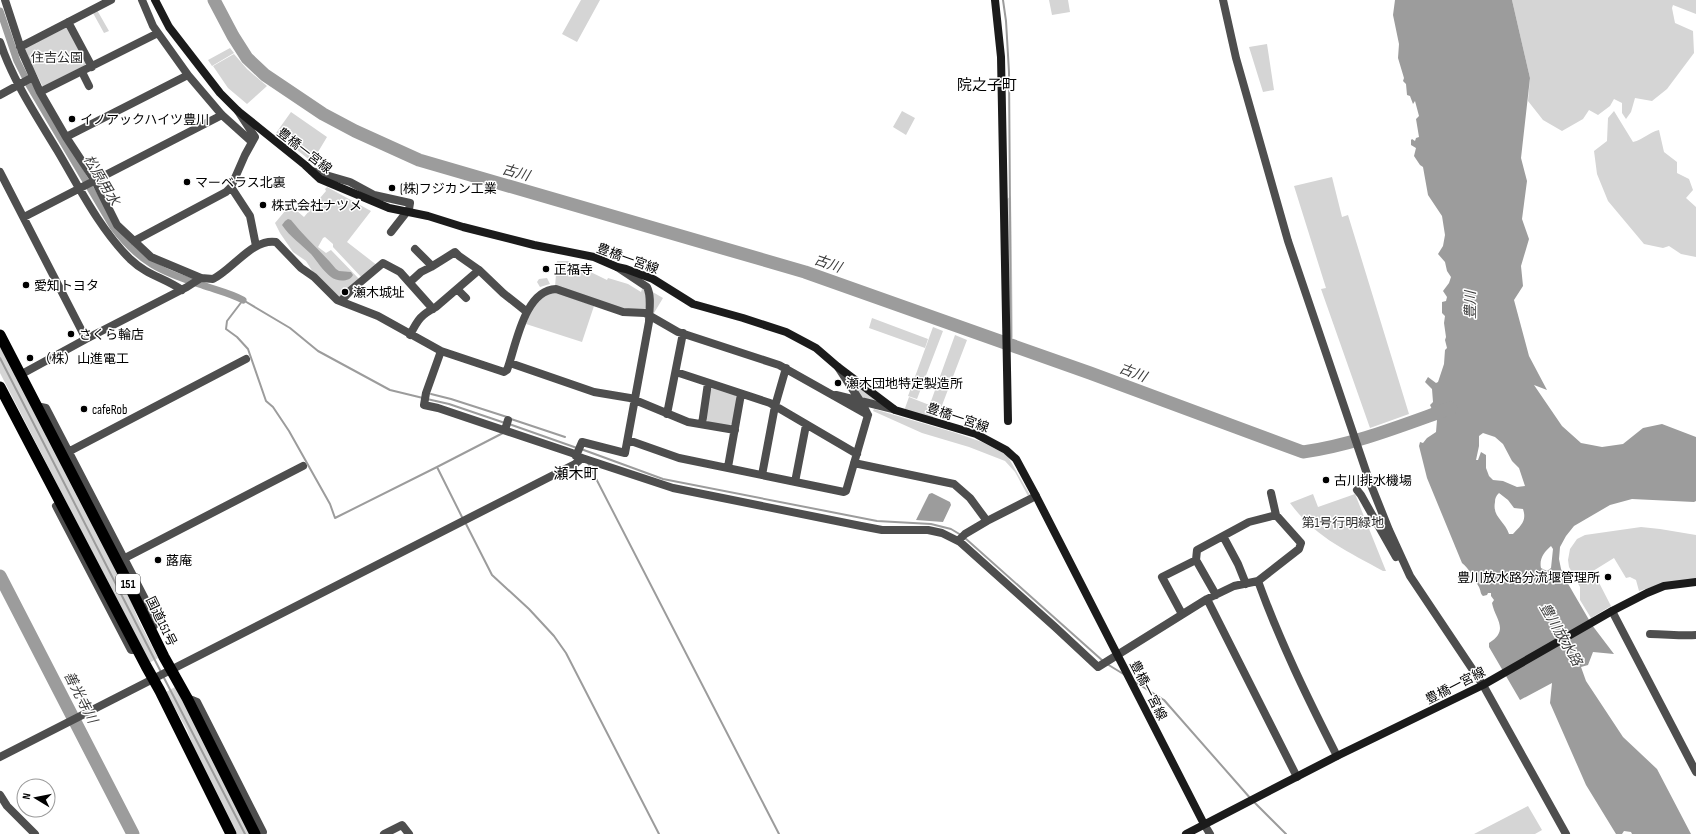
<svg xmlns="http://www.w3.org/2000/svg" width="1696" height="834" viewBox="0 0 1696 834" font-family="'Sofia Sans Condensed','Noto Sans JP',sans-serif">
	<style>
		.green { fill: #d5d5d5 }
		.water { fill: #9c9c9c; fill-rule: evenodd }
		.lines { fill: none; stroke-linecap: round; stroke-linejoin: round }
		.stream { stroke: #9c9c9c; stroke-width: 2 }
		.canal { stroke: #9c9c9c; stroke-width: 7 }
		.river { stroke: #9c9c9c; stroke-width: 13 }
		.minor { stroke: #4e4e4e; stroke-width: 8 }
		.secondary { stroke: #1b1b1b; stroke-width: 8 }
		.trunk { stroke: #000; stroke-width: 11 }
		.poi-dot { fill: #000; stroke: #fff; stroke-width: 1.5 }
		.labels { text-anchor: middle; stroke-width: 3; stroke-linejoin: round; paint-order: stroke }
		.shield { fill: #fff; stroke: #4c4c4c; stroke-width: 1 }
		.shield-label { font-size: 12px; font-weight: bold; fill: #000 }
		.park-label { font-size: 13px; fill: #2c2c2c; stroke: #fff }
		.poi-label { font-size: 13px; fill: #000; stroke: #fff; text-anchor: start }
		.street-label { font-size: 13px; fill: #000; stroke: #fff }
		.water-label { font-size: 14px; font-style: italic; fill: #3d3d3d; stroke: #fff }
		.quarter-label { font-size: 15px; fill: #000; stroke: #fff }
	</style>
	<rect width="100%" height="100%" fill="#fff"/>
	<path class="green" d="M 581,0 L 600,0 L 577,42 L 562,34 Z
		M 1049,0 L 1068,0 L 1070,12 L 1052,15 Z
		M 1512,0 L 1696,0 L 1696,14 L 1673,5 L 1672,8 L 1675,23 L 1693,31 L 1694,53 L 1667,89 L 1652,101 L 1635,98 L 1631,112 L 1626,119 L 1622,113 L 1622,103 L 1614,99 L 1610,106 L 1598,115 L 1589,110 L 1583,119 L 1562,131 L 1543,120 L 1528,101 L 1530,78 Z
		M 97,10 L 109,31 L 104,33 L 93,13 Z
		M 66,26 L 69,27 L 88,64 L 43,87 L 25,51 L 26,47 Z
		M 1267,44 L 1274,90 L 1263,92 L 1249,47 Z
		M 230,48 L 234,53 L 212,66 L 208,60 Z
		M 234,54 L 247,69 L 267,86 L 247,104 L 228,88 L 213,66 Z
		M 902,111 L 915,118 L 906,135 L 893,127 Z
		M 1614,111 L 1633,142 C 1643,140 1649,132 1659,130 L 1664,152 L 1677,162 L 1677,173 L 1689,179 L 1693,190 L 1686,198 L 1696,207 L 1696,257 L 1681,254 L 1669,246 L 1663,248 L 1644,244 L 1608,201 L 1597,174 L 1594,151 L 1607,141 L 1608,118 Z
		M 291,112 L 327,137 L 312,162 L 276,133 Z
		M 1332,177 L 1342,217 L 1348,215 L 1409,414 L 1370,428 L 1321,289 L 1326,288 L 1294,186 Z
		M 327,187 L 371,211 L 347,242 L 378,266 L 363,279 L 333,247 L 333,244 L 325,237 L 323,238 L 318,247 L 326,253 L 331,250 L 361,281 L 342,297 L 338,297 L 318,280 L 306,261 L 293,252 L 280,233 L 275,223 L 290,205 L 304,217 L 326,191 L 325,189 Z
		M 1011,196 L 1013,338 L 1010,337 L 1007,199 Z
		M 557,261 L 568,261 L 607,280 L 608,278 L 628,284 L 641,292 L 642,289 L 645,290 L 647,308 L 644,309 L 626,310 L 555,287 Z
		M 547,278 L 550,284 L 540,287 L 537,282 L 539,279 Z
		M 651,291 L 663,298 L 654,313 L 653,312 Z
		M 555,292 L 594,306 L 582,342 L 526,324 L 530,312 L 541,296 Z
		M 872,318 L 928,339 L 925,348 L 869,328 Z
		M 933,327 L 943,331 L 917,399 L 908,396 Z
		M 955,335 L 967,340 L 941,408 L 930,404 Z
		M 0,344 L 125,587 L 139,621 L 158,658 L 149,663 L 0,373 Z
		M 848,376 L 882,402 L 861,398 Z
		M 715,387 L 735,394 L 737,399 L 733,423 L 729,426 L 708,422 L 705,417 L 709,390 Z
		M 909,397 L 937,408 L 932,419 L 904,411 Z
		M 874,409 L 956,433 L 982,442 L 1007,455 L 1030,495 L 1028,496 L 1015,472 L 1005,461 L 969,447 L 922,433 L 873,411 Z
		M 1313,494 L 1318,507 L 1355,494 L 1386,571 L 1383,571 C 1347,551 1315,537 1290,503 Z
		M 1641,527 L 1660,529 L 1696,535 L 1696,579 L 1668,582 L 1639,591 L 1636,580 L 1630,577 L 1626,578 L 1614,558 L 1593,571 L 1611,606 L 1591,618 L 1580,600 L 1580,587 L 1569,567 L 1568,560 L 1570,549 L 1577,539 L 1585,535 Z
		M 175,687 L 238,806 L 249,834 L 237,834 L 198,759 L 187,730 L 166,692 Z
		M 1528,806 L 1542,830 L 1535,834 L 1474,834 Z"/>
	<path class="water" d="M 1395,0 L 1512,0 L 1530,78 L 1521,158 L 1527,181 L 1522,219 L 1529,239 L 1521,266 L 1523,286 L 1514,300 L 1529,356 L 1547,390 L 1534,385 L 1562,426 L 1581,443 L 1602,447 L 1623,444 L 1643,428 L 1662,424 L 1696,437 L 1696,501 L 1694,502 L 1632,499 L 1610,505 L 1574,526 L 1566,536 L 1560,547 L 1559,559 L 1561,569 L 1567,582 L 1592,625 L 1614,654 L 1593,652 L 1588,665 L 1581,667 L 1586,681 L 1623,737 L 1657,769 L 1691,834 L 1632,834 L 1631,832 L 1624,831 L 1622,834 L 1616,834 L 1586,785 L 1550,703 L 1552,683 L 1520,700 L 1489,647 L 1489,643 C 1510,630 1495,619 1492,603 L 1494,600 L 1491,596 L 1491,593 L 1488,593 L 1487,595 L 1483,596 C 1480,593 1481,591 1479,587 C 1475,580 1469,568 1462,563 L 1427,478 L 1419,446 L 1420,442 L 1423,443 L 1427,438 L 1436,432 L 1437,420 L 1430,405 L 1433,402 L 1432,389 L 1425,382 L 1428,377 L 1436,383 L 1438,382 L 1444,364 L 1445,350 L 1447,348 L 1445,340 L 1446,337 L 1444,323 L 1445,316 L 1442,313 L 1442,302 L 1446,301 L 1447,297 L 1443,291 L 1449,283 L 1451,277 L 1447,271 L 1445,262 L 1438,254 L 1443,246 L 1445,235 L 1442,216 L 1428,195 L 1423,167 L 1420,165 L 1414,156 L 1416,148 L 1411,145 L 1411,140 L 1412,139 L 1415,141 L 1416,138 L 1419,137 L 1416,119 L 1419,116 L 1415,101 L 1413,104 L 1410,96 L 1407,95 L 1406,84 L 1403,81 L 1404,78 L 1398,58 L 1399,44 L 1393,15 ZM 1483,433 L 1495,437 L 1503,444 L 1512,461 L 1519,468 L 1525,486 L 1517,487 L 1503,481 L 1493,480 L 1489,476 L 1486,468 L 1486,455 L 1481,452 L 1478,460 L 1476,460 L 1479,446 L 1479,436 ZM 1499,493 L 1508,500 L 1514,508 L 1523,509 C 1527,521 1521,525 1513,534 L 1509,534 C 1505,521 1492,517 1495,502 C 1495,498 1496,496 1499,493 ZM 1551,546 L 1553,549 L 1551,568 L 1547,571 L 1541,568 C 1539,559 1544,552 1551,546 Z
		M 288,219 L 291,220 C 305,238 322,252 336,269 L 339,271 L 351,272 L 353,275 C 350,282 337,282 331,277 C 323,271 317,261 311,254 C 301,244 290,237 282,225 L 285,221 Z
		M 932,493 L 950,502 L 951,505 L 943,522 L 916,520 L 929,494 Z"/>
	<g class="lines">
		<path class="stream" d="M 1003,0 L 1006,21 L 1009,72 L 1011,345
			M 0,358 L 161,672
			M 431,394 L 451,399 L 507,417
			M 423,398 L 390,390 L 318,351 L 290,328 L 243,300 L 227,321 L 226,329 L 237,337 L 248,349 L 266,401 L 273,407 L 289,431 L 330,504 L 335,518 L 437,467 L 463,519
			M 427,399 L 449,404 L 505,423
			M 511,419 L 565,437
			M 509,424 L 577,448
			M 581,449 L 663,479 L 877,521 L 931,524 L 951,529 L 961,535
			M 588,463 L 779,834
			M 437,467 L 503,433
			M 465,522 L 492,575 L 529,609 L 554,636 L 566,653 L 659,834
			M 965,538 L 1103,661
			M 1107,664 L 1125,675
			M 163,676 L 245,834
			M 1135,682 L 1164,700 L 1251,799
			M 1254,802 L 1286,834"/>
		<path class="canal" d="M 0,11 L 17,61 L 29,85 L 113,227 C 139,262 161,272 202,285 C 216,290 230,293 243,300"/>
		<path class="river" d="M 214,0 L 233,36 L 247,58 L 265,75 L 323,114 L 355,131 L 419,160 L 805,272 L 1090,373 L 1303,452 C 1354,445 1403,425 1451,408
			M 0,576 L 133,834"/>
		<path class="minor" d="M 5,0 L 22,52 L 40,92 L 66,137 L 95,181 L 117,225 L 151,257 L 201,278 L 213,279 C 232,270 253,238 276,242 L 301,268 L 314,277 L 337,300 L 378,316 L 441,351 L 504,372 L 507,370 C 516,346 524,290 556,289 L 623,312 L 645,313 L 678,332 L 779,365 L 868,415
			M 142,0 L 153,26 L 188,75 L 222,115 L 252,142
			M 1223,0 L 1236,58 L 1288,241 L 1369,480 L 1389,530 L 1410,576 L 1483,685 L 1566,834
			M 68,22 L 92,67
			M 0,42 C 13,81 36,115 57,150 C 79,187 99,228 130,259 C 148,276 163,277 182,290
			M 20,47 L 111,0
			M 82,72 L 89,86
			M 40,92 L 158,33
			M 0,95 L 33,77
			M 238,111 L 255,137 L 245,155 L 231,187 L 250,216 L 256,246
			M 66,137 L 188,75
			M 312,171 L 350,182 L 374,195 L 410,203 L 409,209 L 391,232
			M 0,172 L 86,339
			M 24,217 L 222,115
			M 134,241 L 226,192 L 231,187
			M 415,249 L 432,266
			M 410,282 L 421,272 L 431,267 L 455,252 L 459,256 L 479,270
			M 457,289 L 466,298
			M 341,301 L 351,290 L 383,263 L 400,272 L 433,309
			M 410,335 C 418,319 421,315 436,307 L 479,270 L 503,293 L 527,312
			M 441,351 L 426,393 L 424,405 L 438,408 L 572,453 L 582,458 L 673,488 L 861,526 L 882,530 L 928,530 L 942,533 L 960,542 L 1055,627 L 1098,667 L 1207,599 L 1234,586 L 1258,581 L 1299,549 L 1301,543 L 1276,515 L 1271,493
			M 510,363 L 594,392 L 630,398 L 688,422 L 735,430
			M 676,372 L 770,403 L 857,454
			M 20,375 L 86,339 L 187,287 L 201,278
			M 836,395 L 893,409
			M 36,406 L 46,408 L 157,622 L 150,630
			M 667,414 L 683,333
			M 702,424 L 708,383
			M 505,430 L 508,420
			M 628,440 L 679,458 L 844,492 L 846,491 L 868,415 L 864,407 L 838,367
			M 68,452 L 246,359
			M 576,456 L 582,442 L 625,453 L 649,322 C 649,311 652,297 647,287 L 617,267
			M 854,463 L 954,484 L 970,498 L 987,521
			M 728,467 L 741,394
			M 762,475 L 775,406 L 786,368
			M 795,482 L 806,425
			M 1357,490 L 1361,495 L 1396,557
			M 56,506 L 131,650 L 138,650
			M 1223,536 L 1238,564 L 1246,584
			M 958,541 L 965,534 L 987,521 L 1036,496
			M 123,559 L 303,466
			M 1258,581 C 1280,642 1308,699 1337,756
			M 1216,595 L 1196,560 L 1197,550 L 1249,522 L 1276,515
			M 1207,599 L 1297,777
			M 1612,611 L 1696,772
			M 1182,614 L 1162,577 L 1196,560
			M 1650,634 C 1666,634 1680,636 1696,635
			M 187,698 L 197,702 L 263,832 L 262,834
			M 0,757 L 575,464 L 582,458
			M 0,795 L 7,806 L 35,834
			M 1204,824 L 1210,834
			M 384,834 L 402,825 L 409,834"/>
		<path class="secondary" d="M 155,0 L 169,27 L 220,93 L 238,111 L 305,165 L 320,179 L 389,208 L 428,216 L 463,227 L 534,245 L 594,257 L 617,267 L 626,269 L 653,279 L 693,304 L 743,318 L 786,332 L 816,348 L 838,367 L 895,410 L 976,434 L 1006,450 L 1016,459 L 1036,496 L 1204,824
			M 995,0 L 1001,57 L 1008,421
			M 1186,834 L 1337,756 L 1483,685 L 1612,611 L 1647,593 L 1664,586 L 1696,582"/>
		<path class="trunk" d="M 0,335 L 124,575 L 164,657 L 187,698 L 255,834
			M 0,387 L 146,666 L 160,691 L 231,834"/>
	</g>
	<g class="poi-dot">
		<circle cx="72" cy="119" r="4"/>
		<circle cx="187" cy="182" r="4"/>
		<circle cx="392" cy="188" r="4"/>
		<circle cx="263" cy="205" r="4"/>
		<circle cx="546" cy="269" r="4"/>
		<circle cx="26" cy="285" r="4"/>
		<circle cx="345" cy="292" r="4"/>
		<circle cx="71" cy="334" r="4"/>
		<circle cx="30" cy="358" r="4"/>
		<circle cx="838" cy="383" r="4"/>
		<circle cx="84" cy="409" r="4"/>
		<circle cx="1326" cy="480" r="4"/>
		<circle cx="158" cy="560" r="4"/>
		<circle cx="1608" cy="577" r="4"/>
	</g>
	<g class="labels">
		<rect class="shield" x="116" y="574" width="24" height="20" rx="3"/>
		<g class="shield-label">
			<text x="128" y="588">151</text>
		</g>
		<g class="park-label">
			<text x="57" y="62">住吉公園</text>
			<text x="1343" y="527">第1号行明緑地</text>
		</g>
		<g class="poi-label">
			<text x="80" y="124">イノアックハイツ豊川</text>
			<text x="195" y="187">マーベラス北裏</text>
			<text x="400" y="193">(株)フジカン工業</text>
			<text x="271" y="210">株式会社ナツメ</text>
			<text x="554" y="274">正福寺</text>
			<text x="34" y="290">愛知トヨタ</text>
			<text x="353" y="297">瀬木城址</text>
			<text x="79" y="339">さくら輪店</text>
			<text x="38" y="363">（株）山進電工</text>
			<text x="846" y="388">瀬木団地特定製造所</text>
			<text x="92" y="414">cafeRob</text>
			<text x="1334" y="485">古川排水機場</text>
			<text x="166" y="565">蕗庵</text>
			<text x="1600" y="582" text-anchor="end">豊川放水路分流堰管理所</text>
		</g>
		<g class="street-label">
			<text transform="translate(305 150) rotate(38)" y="5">豊橋一宮線</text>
			<text transform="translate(628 258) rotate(20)" y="5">豊橋一宮線</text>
			<text transform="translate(958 417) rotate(19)" y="5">豊橋一宮線</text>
			<text transform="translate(162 621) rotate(64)" y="5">国道151号</text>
			<text transform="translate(1455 685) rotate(-27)" y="5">豊橋一宮線</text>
			<text transform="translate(1149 690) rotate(63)" y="5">豊橋一宮線</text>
		</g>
		<g class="water-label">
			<text transform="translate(516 172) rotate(16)" y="5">古川</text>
			<text transform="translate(102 180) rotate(59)" y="5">松原用水</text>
			<text transform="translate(828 263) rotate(19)" y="5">古川</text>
			<text transform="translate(1470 305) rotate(-90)" y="5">豊川</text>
			<text transform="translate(1133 372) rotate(21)" y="5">古川</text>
			<text transform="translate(1561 634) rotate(60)" y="5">豊川放水路</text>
			<text transform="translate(81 697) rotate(63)" y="5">善光寺川</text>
		</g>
		<g class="quarter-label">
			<text x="987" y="90">院之子町</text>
			<text x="576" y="479">瀬木町</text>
		</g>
	</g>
	<g transform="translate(36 798) rotate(280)"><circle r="19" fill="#ffffff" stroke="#999999"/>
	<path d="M0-3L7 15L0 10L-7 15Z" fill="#000000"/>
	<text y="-6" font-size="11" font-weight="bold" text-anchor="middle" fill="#000000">N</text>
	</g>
</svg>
